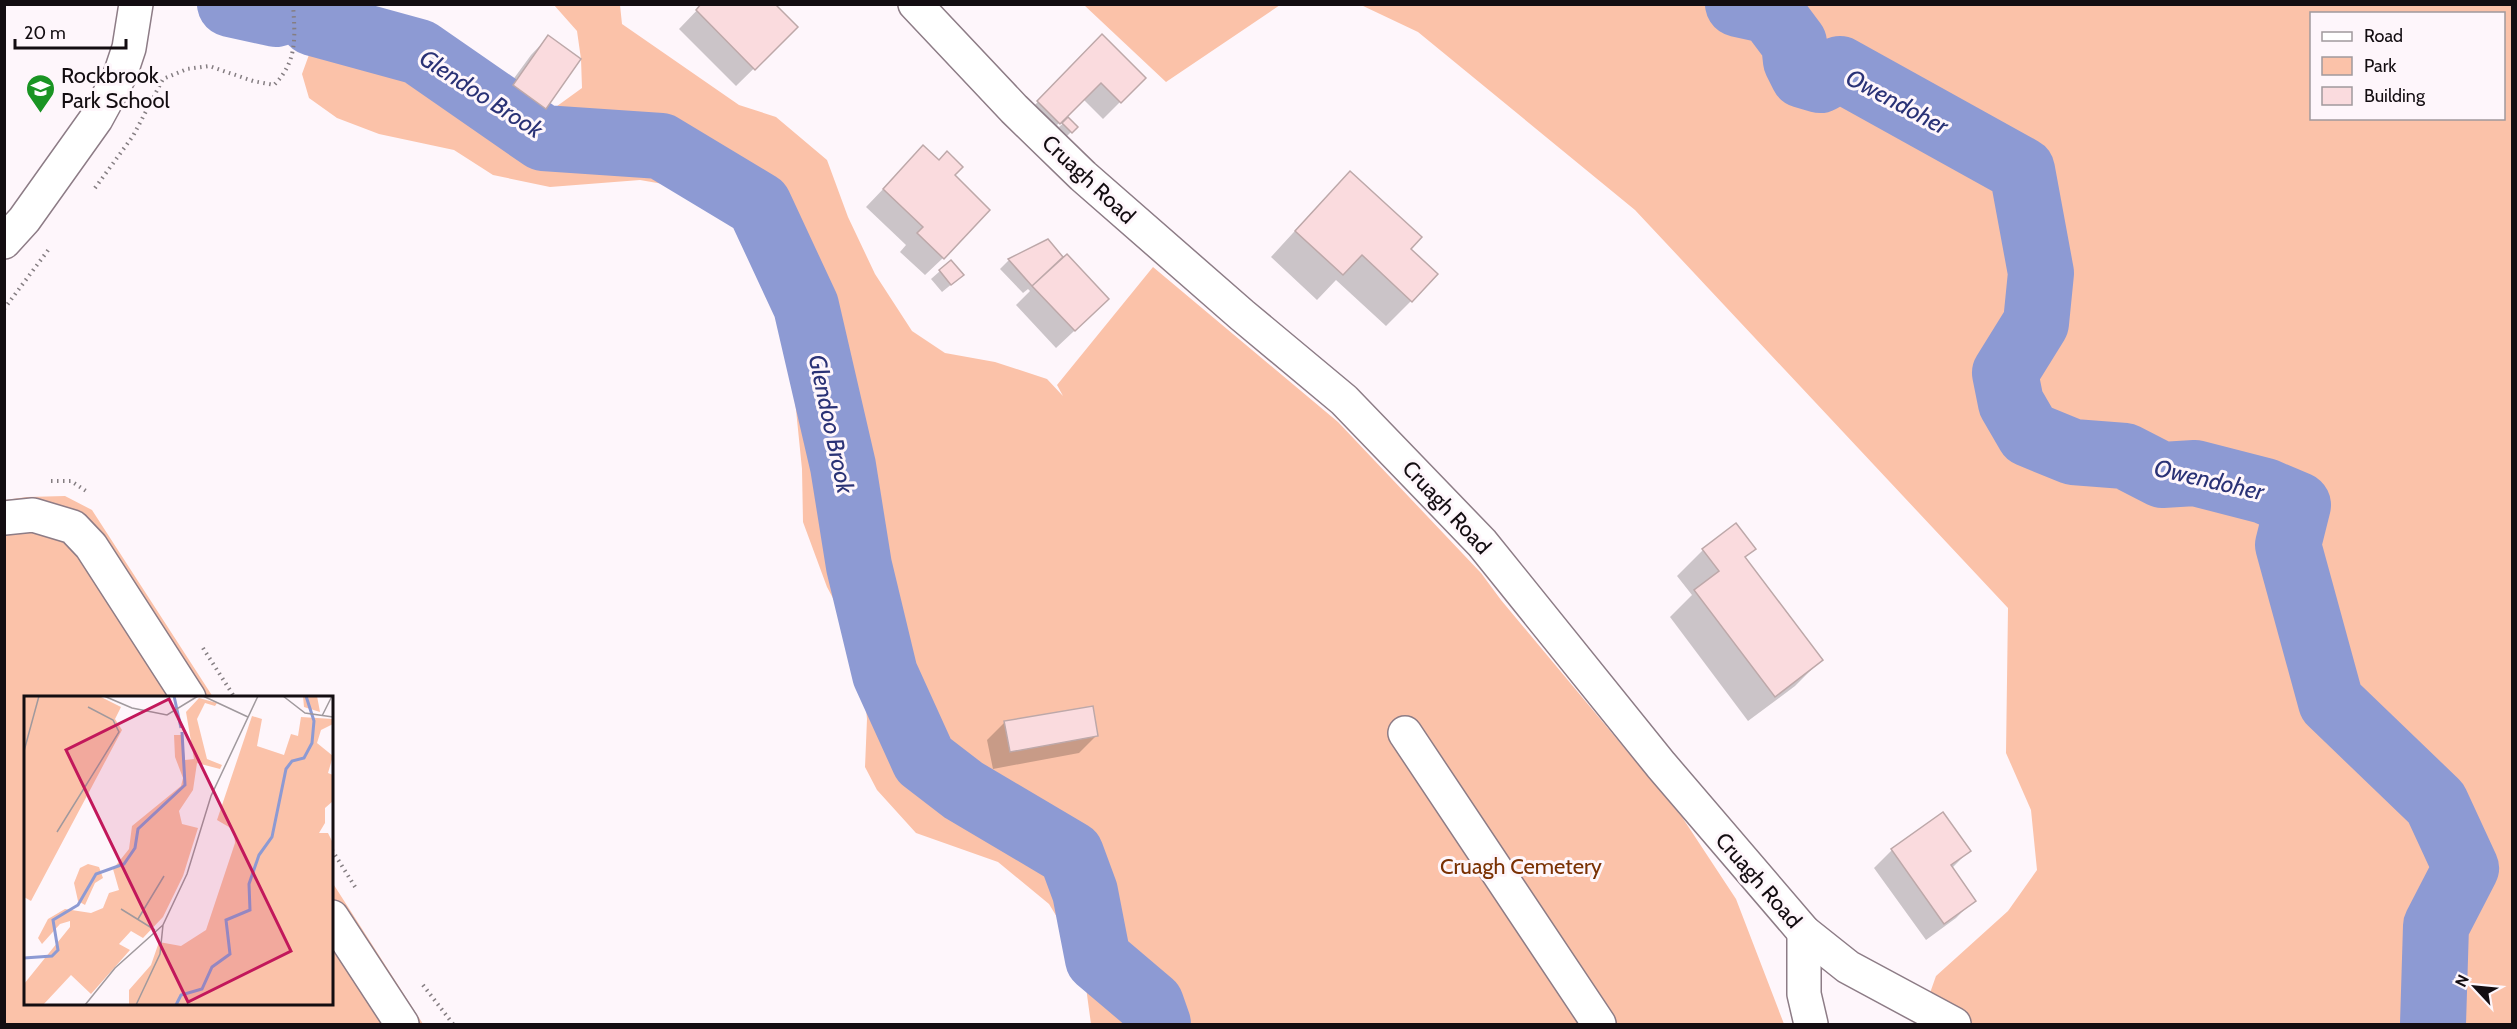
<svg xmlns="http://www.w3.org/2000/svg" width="2517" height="1029" viewBox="0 0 2517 1029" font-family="Cabin,sans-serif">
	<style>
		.green { fill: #fbc2a9; fill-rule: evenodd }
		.shadow { fill: #0003 }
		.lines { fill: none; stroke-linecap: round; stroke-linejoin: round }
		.river { stroke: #8d9ad3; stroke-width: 66 }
		.building { fill: #fadbde; stroke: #bda8a9; stroke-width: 1.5 }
		.minor-casing { stroke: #8d7c86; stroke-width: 36 }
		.major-casing { stroke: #8d7c86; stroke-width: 36 }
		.path { stroke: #857e82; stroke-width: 4; stroke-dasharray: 1.5 4.5; stroke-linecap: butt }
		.minor { stroke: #fff; stroke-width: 33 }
		.major { stroke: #fff; stroke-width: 33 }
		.labels { text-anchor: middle; stroke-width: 6; stroke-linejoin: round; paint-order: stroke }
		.poi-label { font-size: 22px; fill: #130d11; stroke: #fef6fb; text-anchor: start }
		.street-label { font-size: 22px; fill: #130d11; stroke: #fef6fb }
		.park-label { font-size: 22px; fill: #7a3103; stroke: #fef6fb }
		.water-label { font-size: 24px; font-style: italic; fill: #2a3276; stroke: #fef6fb }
		.inset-river { fill: none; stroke: #8d9ad3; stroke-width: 3 }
		.inset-road { fill: none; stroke: #a0999d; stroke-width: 1.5 }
		.view { fill: #c2185b; fill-opacity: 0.15; stroke: #c2185b; stroke-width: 3 }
		.inset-edge { fill: none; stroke: #130d11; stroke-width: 3 }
	</style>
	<rect width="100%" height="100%" fill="#fef6fb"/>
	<path class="green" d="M 554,5 L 620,5 L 622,24 L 739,105 L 776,117 L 827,160 L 848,217 L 875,274 L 912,331 L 945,353 L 995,362 L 1047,379 L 1063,396 L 1057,385 L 1153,267 L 1338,422 L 1481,573 L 1501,600 L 1682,817 L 1736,899 L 1784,1024 L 1091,1024 L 1082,958 L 1049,904 L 998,862 L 916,833 L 877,790 L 865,767 L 867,719 L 860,649 L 827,587 L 803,522 L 802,469 L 792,370 L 780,312 L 749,239 L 692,189 L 640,180 L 550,187 L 493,175 L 454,150 L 379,134 L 337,118 L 309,98 L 302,74 L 314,41 L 341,35 L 389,53 L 457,74 L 507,102 L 553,109 L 582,88 L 581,59 L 577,31 Z
		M 1084,5 L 1280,5 L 1166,82 Z
		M 1361,5 L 2512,5 L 2512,1024 L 1919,1024 L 1936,976 L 2008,911 L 2037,870 L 2031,810 L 2006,753 L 2008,608 L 1635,210 L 1418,32 ZM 2312,14 L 2504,14 L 2504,118 L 2312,118 Z
		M 65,496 L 92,510 L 213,697 L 26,698 L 26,1004 L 332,1004 L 332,882 L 423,1024 L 5,1024 L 5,500 L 27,497 Z"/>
	<path class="shadow" d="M 703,4 L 796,27 L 736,86 L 679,29 Z
		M 548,37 L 545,108 L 528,125 L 496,103 L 531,55 Z
		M 1102,37 L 1144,78 L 1103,119 L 1083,99 L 1057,125 L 1059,127 L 1068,119 L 1076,127 L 1062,141 L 1020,120 Z
		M 906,165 L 953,175 L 943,258 L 925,275 L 900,252 L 906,245 L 866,207 Z
		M 1325,198 L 1408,249 L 1411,301 L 1386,326 L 1336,280 L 1317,300 L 1271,257 Z
		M 1047,241 L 1048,270 L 1089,317 L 1056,348 L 1016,305 L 1030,291 L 1028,289 L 1023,293 L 1000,269 L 1008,261 Z
		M 940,271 L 953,283 L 942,292 L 931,279 Z
		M 1754,548 L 1744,558 L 1821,660 L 1795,686 L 1748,721 L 1670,617 L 1692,595 L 1677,576 L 1703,550 Z
		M 1005,722 L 1096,736 L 1079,753 L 993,769 L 987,740 Z
		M 1892,850 L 1969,851 L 1951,869 L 1974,900 L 1956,918 L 1926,940 L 1874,868 Z"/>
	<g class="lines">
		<path class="river" d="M 230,4 L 276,14
			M 1738,4 L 1770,11 L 1794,43 L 1796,61 L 1803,75 L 1820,80 L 1840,69 L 2022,170 L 2041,273 L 2036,323 L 2005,373 L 2011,403 L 2029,434 L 2073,452 L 2125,456 L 2162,475 L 2195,473 L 2265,491 L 2298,505 L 2288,545 L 2331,702 L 2436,803 L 2466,868 L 2436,926 L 2433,1024
			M 313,23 L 419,52 L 543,138 L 661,146 L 759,205 L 806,306 L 843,466 L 859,566 L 885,674 L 924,760 L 963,790 L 1071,854 L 1085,892 L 1098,959 L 1151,1004 L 1158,1024"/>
	</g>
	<path class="building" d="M 701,4 L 775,4 L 798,27 L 755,70 L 696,10 Z
		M 1102,34 L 1146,78 L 1121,103 L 1101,83 L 1060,124 L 1037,101 Z
		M 548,35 L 581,59 L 546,109 L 513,85 Z
		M 1068,117 L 1078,127 L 1072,133 L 1062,123 Z
		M 923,145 L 939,160 L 947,151 L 963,167 L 955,175 L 990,210 L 944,259 L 917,233 L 923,227 L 883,189 Z
		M 1350,171 L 1422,237 L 1411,249 L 1438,274 L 1412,302 L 1362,255 L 1343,275 L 1295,231 Z
		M 1048,239 L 1063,257 L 1032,286 L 1008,259 Z
		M 1067,254 L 1109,299 L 1075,331 L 1032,286 Z
		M 951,260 L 964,275 L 951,285 L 939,270 Z
		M 1736,523 L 1756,549 L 1745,557 L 1823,660 L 1775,697 L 1694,590 L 1719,571 L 1702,549 Z
		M 1093,706 L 1098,736 L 1010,752 L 1004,721 Z
		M 1943,812 L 1971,851 L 1951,865 L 1976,901 L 1944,924 L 1891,849 Z"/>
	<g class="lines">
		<defs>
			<path id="minor" d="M 4,242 L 24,220 L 96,119 L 120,75 L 129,48 L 136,4
				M 4,518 L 33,515 L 73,527 L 91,546 L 189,698
				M 1405,733 L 1599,1024
				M 332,917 L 402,1024
				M 1804,932 L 1804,994 L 1811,1024"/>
			<path id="major" d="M 915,4 L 1014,109 L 1083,176 L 1242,315 L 1344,400 L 1482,543 L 1661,765 L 1804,932 L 1848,967 L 1954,1024"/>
		</defs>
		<use href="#minor" class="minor-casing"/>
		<use href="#major" class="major-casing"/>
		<path class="path" d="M 95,188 L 133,136 L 163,79 L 187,69 L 209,66 L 253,81 L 274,85 C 298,61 295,36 293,4
			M 4,309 L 49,249
			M 51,481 L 71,481 L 86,491
			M 203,648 L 235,698
			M 332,850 L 357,890
			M 423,985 L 453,1024"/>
		<use href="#minor" class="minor"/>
		<use href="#major" class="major"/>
	</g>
	<defs>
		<symbol id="school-pin" viewBox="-11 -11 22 30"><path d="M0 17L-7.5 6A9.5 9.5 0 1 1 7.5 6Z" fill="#1a9423" stroke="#fef6fb"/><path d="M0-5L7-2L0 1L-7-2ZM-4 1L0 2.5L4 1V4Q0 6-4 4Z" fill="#fff"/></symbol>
	</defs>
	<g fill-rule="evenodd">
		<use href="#school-pin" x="24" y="72" width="33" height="45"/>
	</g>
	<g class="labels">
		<g class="poi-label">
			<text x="61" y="83">Rockbrook<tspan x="61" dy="25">Park School</tspan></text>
		</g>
		<g class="street-label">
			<text transform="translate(1089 179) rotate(43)" y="8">Cruagh Road</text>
			<text transform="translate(1447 507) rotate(47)" y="8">Cruagh Road</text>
			<text transform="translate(1759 880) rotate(49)" y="8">Cruagh Road</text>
		</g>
		<g class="park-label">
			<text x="1521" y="874">Cruagh Cemetery</text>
		</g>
		<g class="water-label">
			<text transform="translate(481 94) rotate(33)" y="8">Glendoo Brook</text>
			<text transform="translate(1897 102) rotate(28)" y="8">Owendoher</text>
			<text transform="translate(831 424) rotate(78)" y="8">Glendoo Brook</text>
			<text transform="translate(2209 480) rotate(13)" y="8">Owendoher</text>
		</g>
	</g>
	<g transform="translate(24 696)">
		<rect width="309" height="309" fill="#fef6fb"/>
		<path d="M 0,0 L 75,0 L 97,11 L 91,23 L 98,34 L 7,205 L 0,201 ZM 279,0 L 293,0 L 296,16 L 280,11 ZM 175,2 L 193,7 L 191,10 L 181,7 L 173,23 L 183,63 L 198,69 L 196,73 L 173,67 L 169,94 L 155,115 L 158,128 L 174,132 L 159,180 L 139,221 L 119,242 L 107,235 L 95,248 L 106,254 L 67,298 L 47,279 L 19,309 L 0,309 L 0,288 L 46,231 L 46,225 L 36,228 L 18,248 L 14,242 L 24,223 L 41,213 L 67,217 L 79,212 L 85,197 L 95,194 L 89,173 L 105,153 L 108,130 L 157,90 L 159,82 L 151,61 L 150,39 L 158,39 L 161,64 L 170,63 L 162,16 ZM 228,20 L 238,23 L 233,50 L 260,59 L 267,38 L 274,40 L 277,21 L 309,23 L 309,28 L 297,34 L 293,47 L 309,60 L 304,77 L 309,79 L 309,105 L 301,112 L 301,127 L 295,137 L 304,137 L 309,147 L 309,309 L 105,309 L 105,294 L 127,269 L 135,246 L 157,250 L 182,234 L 211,147 L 210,134 L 193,124 ZM 64,168 L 75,171 L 79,182 L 71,187 L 61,209 L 54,205 L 50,187 L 56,172 Z" fill="#fbc2a9"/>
		<path class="inset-river" d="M 150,0 L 157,32M 0,262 L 28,260 L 34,254 L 29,224 L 54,209 L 72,178 L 100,168 L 111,152 L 114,133 L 161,89 L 158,36M 152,309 L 157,299 L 178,293 L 188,271 L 206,258 L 202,224 L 226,214 L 225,188 L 235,159 L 248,141 L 262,73 L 268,65 L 280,62 L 288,47 L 290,25 L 282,0"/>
		<path class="inset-road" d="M 80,0 L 108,12 L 143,19 L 174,0M 179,0 L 224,21M 259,0 L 281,17 L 309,21M 298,20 L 308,0M 0,55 L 15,0M 33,136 L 95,36 L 89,24 L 64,11M 97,213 L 131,234M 114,223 L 140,180M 61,309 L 91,272 L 139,229M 112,309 L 136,258 L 139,229 L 163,178 L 187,100 L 234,0"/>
		<path class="view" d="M 145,3 L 267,255 L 164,306 L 42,54 Z"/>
		<rect width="309" height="309" class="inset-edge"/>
	</g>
	<rect width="2517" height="1029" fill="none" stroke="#130d11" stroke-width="12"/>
	<rect x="2310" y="12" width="195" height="108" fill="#fef6fb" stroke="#a0999d" stroke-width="1.5"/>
	<rect x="2322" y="32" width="30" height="9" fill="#ffffff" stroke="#a0999d" stroke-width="1.5"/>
	<text x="2364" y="42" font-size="18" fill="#130d11">Road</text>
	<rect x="2322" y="57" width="30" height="18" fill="#fbc2a9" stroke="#a0999d" stroke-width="1.5"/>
	<text x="2364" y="72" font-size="18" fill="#130d11">Park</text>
	<rect x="2322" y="87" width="30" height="18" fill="#fadbde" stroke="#a0999d" stroke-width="1.5"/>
	<text x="2364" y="102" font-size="18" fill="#130d11">Building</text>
	<g transform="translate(2475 987) rotate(296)" stroke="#fef6fb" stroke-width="4.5" paint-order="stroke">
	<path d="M0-4.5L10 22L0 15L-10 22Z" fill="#130d11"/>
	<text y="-9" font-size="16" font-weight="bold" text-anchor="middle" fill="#130d11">N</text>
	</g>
	<path d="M15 39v9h111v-9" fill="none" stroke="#130d11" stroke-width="3"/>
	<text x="24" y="39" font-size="18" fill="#130d11" stroke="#fef6fb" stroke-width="4.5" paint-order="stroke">20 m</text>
</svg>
